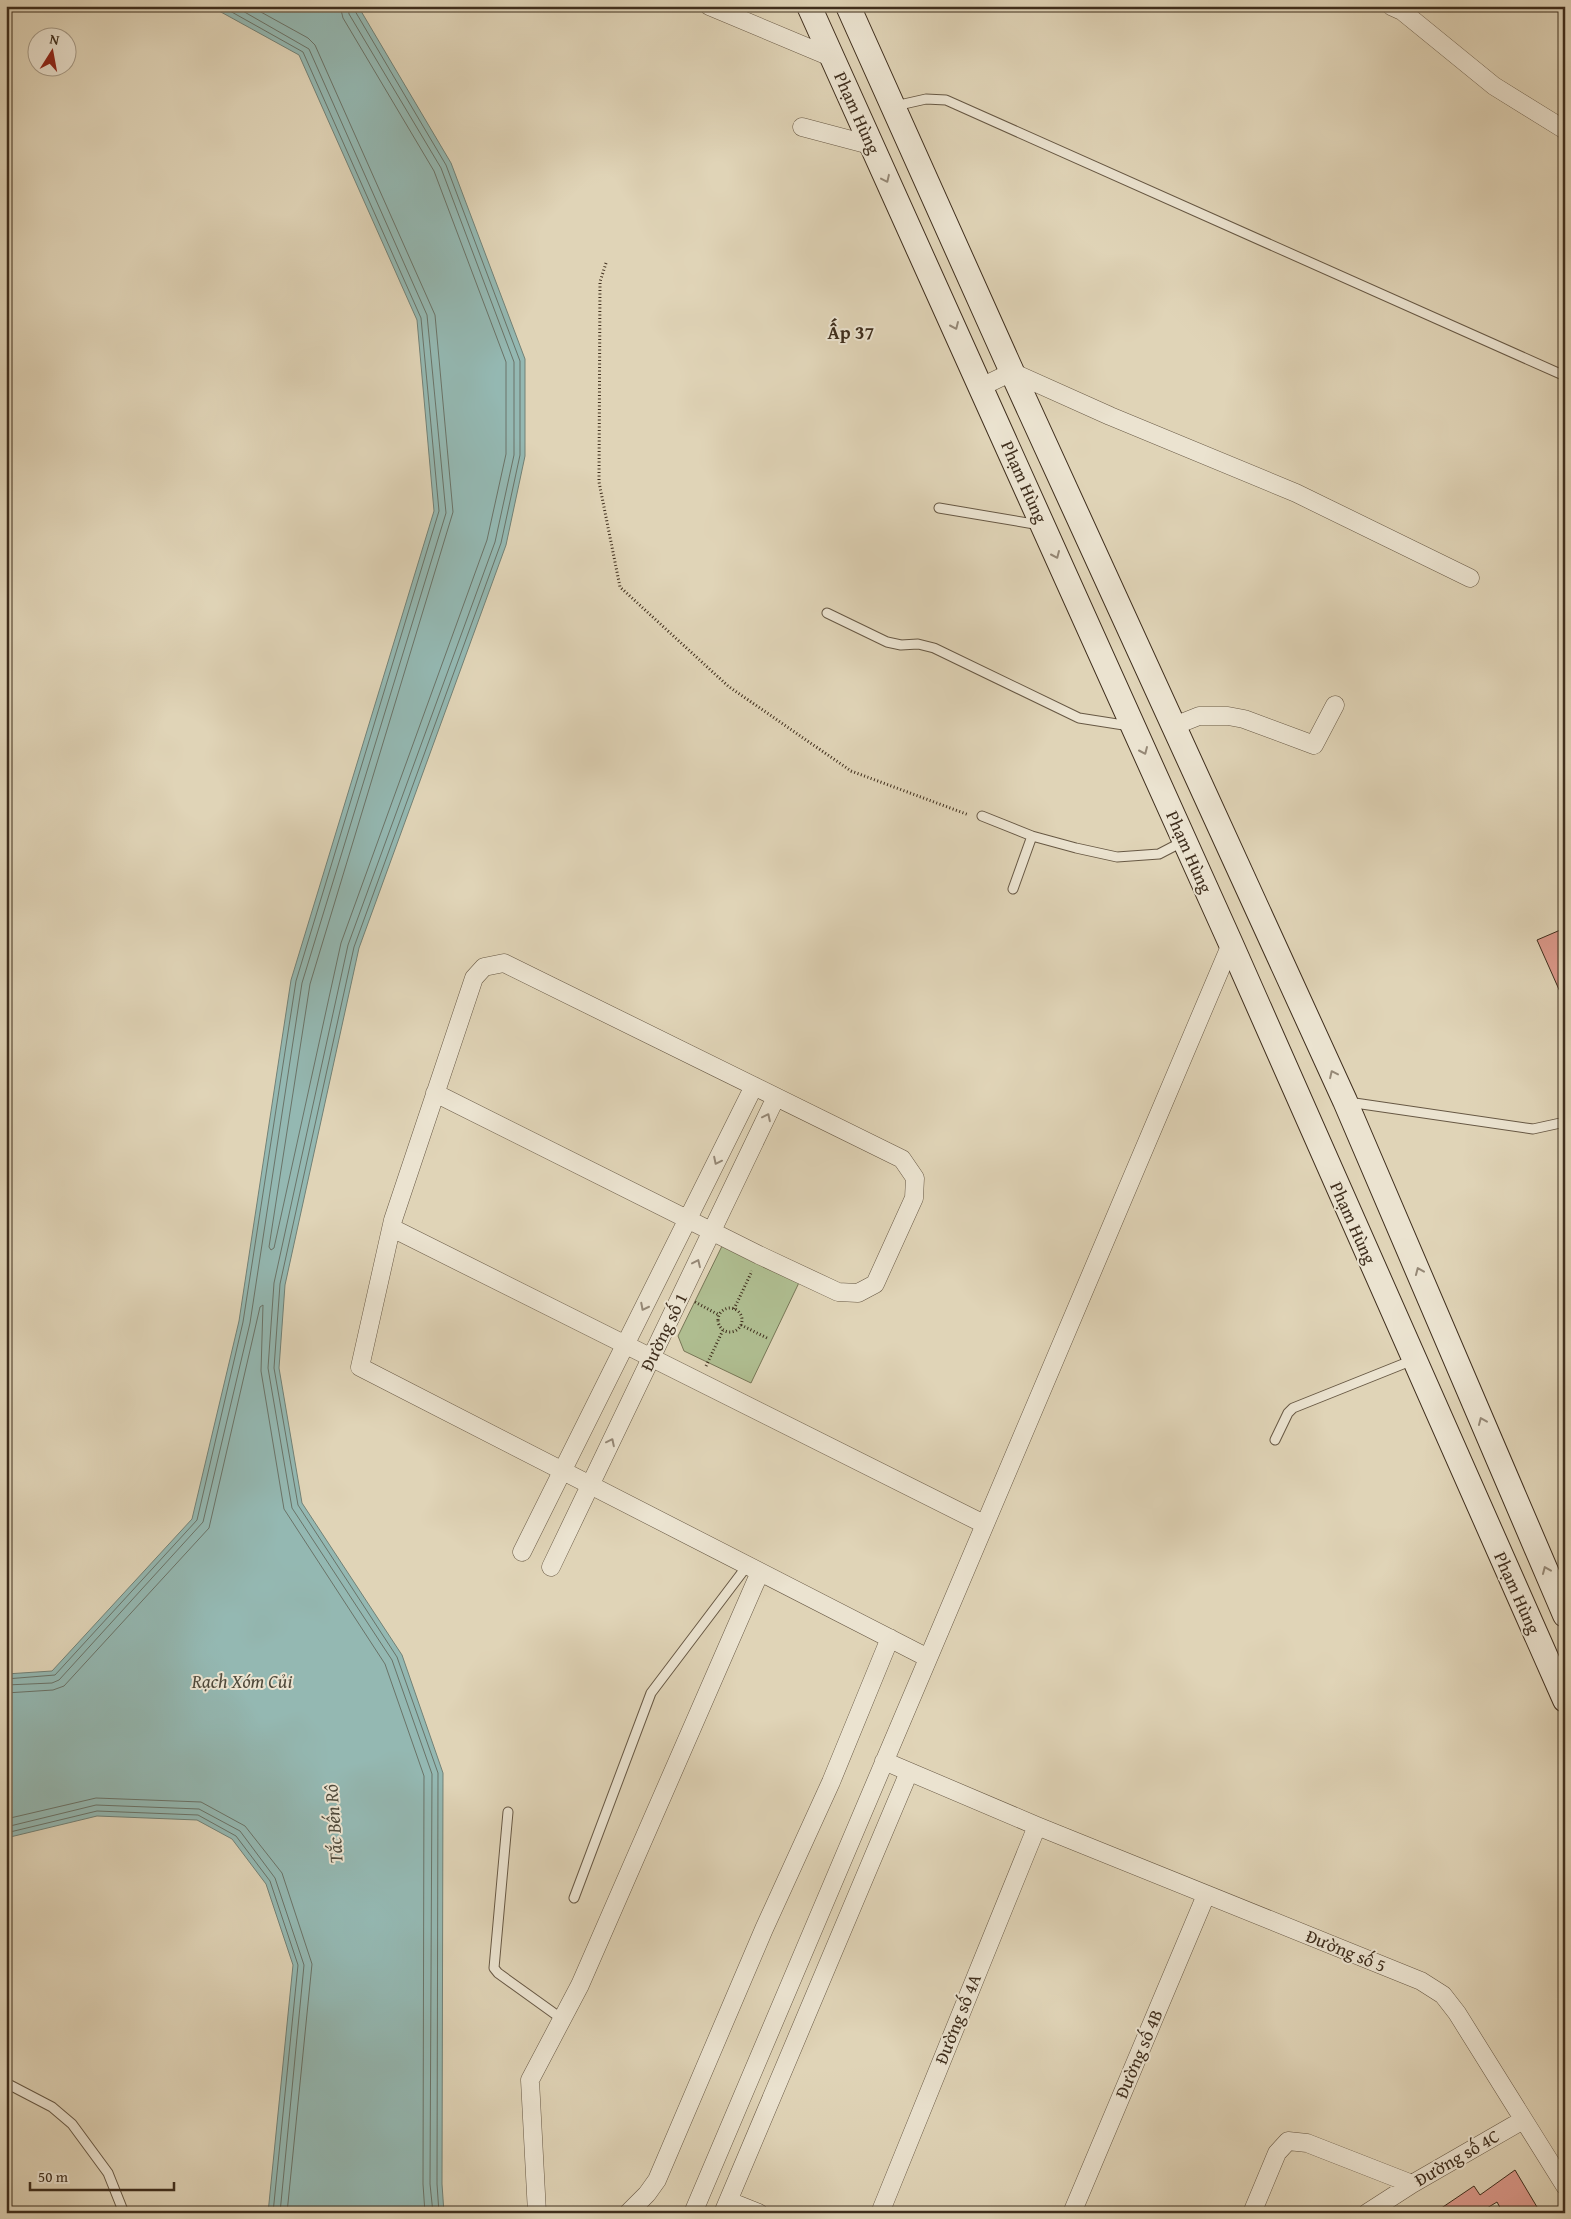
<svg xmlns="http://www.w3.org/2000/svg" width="1571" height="2219" viewBox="0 0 1571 2219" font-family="'Gentium Book Plus',serif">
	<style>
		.green { fill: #afbd90; stroke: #777656 }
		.water { fill: #94b8b2; stroke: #728176 }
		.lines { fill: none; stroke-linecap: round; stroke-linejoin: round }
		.shore { stroke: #6a7368; stroke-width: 1 }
		.building { fill: #dc998b; stroke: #3f2e1d }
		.service-casing { stroke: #675844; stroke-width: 11 }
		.minor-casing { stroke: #675844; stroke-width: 19 }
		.secondary-casing { stroke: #3f2e1d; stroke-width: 26 }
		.path { stroke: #3f2e1d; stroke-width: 3; stroke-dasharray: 1 2.5; stroke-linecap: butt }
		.service { stroke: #ebe3d0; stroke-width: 9 }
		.minor { stroke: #ebe3d0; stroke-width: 18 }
		.secondary { stroke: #ebe3d0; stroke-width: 24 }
		.oneway { stroke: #958876 }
		.labels { text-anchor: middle; stroke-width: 4; stroke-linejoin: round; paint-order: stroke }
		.street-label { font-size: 18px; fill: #3f2e1d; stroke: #ebe3d0 }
		.neighbourhood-label { font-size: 19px; font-weight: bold; fill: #3f2e1d; stroke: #ebe3d0 }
		.water-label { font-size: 19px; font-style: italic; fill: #504a3b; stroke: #ebe3d0 }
	</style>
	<rect width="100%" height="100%" fill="#e0d4b7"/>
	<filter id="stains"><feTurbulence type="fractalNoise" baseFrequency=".004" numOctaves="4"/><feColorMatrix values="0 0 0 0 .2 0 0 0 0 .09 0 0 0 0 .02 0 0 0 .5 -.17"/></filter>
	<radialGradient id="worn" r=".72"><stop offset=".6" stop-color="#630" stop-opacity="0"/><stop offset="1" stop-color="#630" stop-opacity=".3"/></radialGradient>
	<path class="green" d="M 723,1244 L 806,1268 L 751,1383 L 684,1351 L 678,1336 Z"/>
	<path class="water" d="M 210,6 L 358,6 L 451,163 L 525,359 L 525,456 L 506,545 L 359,948 L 285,1285 L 279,1368 L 302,1503 L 402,1655 L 443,1773 L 442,2184 L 444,2213 L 268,2213 L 293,1965 L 266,1884 L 232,1839 L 197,1820 L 97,1816 L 6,1838 L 6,1674 L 52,1671 L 192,1519 L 239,1321 L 291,980 L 434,511 L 417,320 L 299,55 Z"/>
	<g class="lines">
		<path class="shore" d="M 250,6 L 308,38 L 315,45 L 435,315 L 453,512 L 310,984 L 269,1247 L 271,1250 L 274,1248 L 341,943 L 487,540 L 506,454 L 506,362 L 434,171 L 343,18 L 340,6
			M 348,6 L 349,14 L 441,168 L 514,362 L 514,455 L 495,542 L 348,945 L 274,1283 L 268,1368 L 292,1508 L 392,1660 L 432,1774 L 430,2184 L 433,2213
			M 354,6 L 355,11 L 446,165 L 520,361 L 520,455 L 501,543 L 354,947 L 280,1284 L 274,1368 L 298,1505 L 397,1657 L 438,1773 L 437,2184 L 439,2213
			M 6,1679 L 55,1675 L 197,1520 L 243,1322 L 296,981 L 439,511 L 421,318 L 303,52 L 221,6
			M 6,1685 L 52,1683 L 59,1680 L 203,1522 L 250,1323 L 302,983 L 446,513 L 427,315 L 309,49 L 234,6
			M 6,1693 L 53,1690 L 64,1686 L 209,1528 L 260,1307 L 263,1305 L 261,1371 L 284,1509 L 385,1664 L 424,1776 L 423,2184 L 425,2213
			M 6,1819 L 96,1798 L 201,1802 L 245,1826 L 282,1873 L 312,1964 L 287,2213
			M 6,1827 L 96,1805 L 199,1809 L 240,1831 L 275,1878 L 304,1965 L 280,2213
			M 6,1833 L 97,1811 L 198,1815 L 236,1836 L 270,1881 L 298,1965 L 273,2213"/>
	</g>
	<path class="building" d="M 1565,928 L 1565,1003 L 1537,940 Z
		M 1515,2170 L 1537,2207 L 1528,2213 L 1503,2213 L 1497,2202 L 1487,2208 L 1490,2213 L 1434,2213 L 1474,2186 L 1480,2195 Z"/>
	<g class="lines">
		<defs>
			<path id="service" d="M 895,106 L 926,99 L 946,100 L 1565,376
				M 939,508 L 1040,525
				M 827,613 L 887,642 L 901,645 L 918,644 L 934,648 L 1079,718 L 1130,726
				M 982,816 L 1032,836 L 1076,848 L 1117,857 L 1159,854 L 1184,841
				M 1013,889 L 1032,836
				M 1348,1102 L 1533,1129 L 1565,1122
				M 1275,1440 L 1288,1413 L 1293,1408 L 1413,1360
				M 508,1812 L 494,1968 L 498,1973 L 562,2019
				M 574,1898 L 651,1693 L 747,1566
				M 6,2083 L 52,2107 L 72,2124 L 108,2173 L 124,2213"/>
			<path id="minor" d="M 709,6 L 833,58
				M 1391,6 L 1402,11 L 1494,86 L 1565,130
				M 802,127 L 870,145
				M 981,387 L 1012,372 L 1110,416 L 1296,493 L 1470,578
				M 1174,726 L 1199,716 L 1228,716 L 1244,719 L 1314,745 L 1335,705
				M 435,1093 L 759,1255 L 838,1292 L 858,1293 L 875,1284 L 914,1198 L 915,1178 L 902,1159 L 504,963 L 484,967 L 474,978 L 393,1220 L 360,1367 L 928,1658
				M 392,1228 L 984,1524
				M 522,1552 L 754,1086
				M 551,1567 L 776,1097
				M 884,1761 L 1037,1826 L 1421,1981 L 1443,1995 L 1457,2013 L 1565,2186
				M 729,2201 L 759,2213
				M 537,2213 L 530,2080 L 580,1985 L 760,1572
				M 628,2213 L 647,2194 L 657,2180 L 764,1929 L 831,1782 L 890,1638
				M 693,2213 L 1231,944
				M 723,2213 L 909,1772
				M 880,2213 L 1037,1826
				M 1072,2213 L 1206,1895
				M 1252,2213 L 1277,2153 L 1288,2141 L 1307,2143 L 1412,2184
				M 1367,2213 L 1412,2184 L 1523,2120"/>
			<path id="secondary" d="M 809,6 L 1231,944 L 1565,1700
				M 848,6 L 1012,372 L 1345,1101 L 1565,1615"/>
		</defs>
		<use href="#service" class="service-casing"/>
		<use href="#minor" class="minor-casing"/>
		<use href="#secondary" class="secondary-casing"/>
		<path class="path" d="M 606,263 L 600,282 L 599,482 L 620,587 L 728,686 L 851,771 L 969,815
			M 695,1302 L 719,1315
			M718 1320a12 12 0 1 1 24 0a12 12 0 1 1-24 0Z
			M 734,1309 L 752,1271
			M 741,1325 L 769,1339
			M 706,1366 L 723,1330"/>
		<use href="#service" class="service"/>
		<use href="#minor" class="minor"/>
		<use href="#secondary" class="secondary"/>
	</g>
	<defs><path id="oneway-chevron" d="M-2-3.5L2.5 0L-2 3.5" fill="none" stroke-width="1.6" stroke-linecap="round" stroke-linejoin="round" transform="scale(1.25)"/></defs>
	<g class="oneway">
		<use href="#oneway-chevron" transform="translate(886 179) rotate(65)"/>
		<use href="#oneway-chevron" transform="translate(955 326) rotate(66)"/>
		<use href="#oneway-chevron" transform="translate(1056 555) rotate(66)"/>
		<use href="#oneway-chevron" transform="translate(1144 751) rotate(66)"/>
		<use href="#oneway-chevron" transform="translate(1333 1074) rotate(-115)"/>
		<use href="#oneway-chevron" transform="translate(767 1117) rotate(-64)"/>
		<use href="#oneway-chevron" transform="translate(717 1161) rotate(116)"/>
		<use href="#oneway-chevron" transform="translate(697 1263) rotate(-65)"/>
		<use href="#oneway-chevron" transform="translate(1419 1271) rotate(-113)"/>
		<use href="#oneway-chevron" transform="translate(644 1307) rotate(117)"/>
		<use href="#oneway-chevron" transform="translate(1482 1421) rotate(-113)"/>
		<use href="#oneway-chevron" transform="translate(611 1442) rotate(-64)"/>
		<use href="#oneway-chevron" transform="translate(1546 1570) rotate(-113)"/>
	</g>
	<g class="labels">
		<g class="street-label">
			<text transform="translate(857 113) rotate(66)" y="6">Phạm Hùng</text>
			<text transform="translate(1024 482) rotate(66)" y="6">Phạm Hùng</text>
			<text transform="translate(1189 852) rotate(66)" y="6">Phạm Hùng</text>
			<text transform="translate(1353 1223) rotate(66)" y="6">Phạm Hùng</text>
			<text transform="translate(664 1332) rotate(-64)" y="6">Đường số 1</text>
			<text transform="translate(1517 1593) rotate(66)" y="6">Phạm Hùng</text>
			<text transform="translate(1346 1951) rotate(22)" y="6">Đường số 5</text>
			<text transform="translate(958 2019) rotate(-68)" y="6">Đường số 4A</text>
			<text transform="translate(1139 2054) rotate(-67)" y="6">Đường số 4B</text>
			<text transform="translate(1457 2158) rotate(-30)" y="6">Đường số 4C</text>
		</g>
		<g class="neighbourhood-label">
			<text x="851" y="339">Ấp 37</text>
		</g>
		<g class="water-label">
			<text x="242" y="1688">Rạch Xóm Củi</text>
			<text transform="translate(333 1824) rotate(-94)" y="7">Tắc Bến Rô</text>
		</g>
	</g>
	<rect width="1571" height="2219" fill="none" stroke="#e0d4b7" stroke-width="25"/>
	<rect x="8" y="8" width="1556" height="2204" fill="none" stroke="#3f2e1d" stroke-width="2.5"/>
	<rect x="12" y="12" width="1546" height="2194" fill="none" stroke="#3f2e1d"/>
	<g transform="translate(52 52) rotate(11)"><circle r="24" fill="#ebe3d0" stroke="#a69b88"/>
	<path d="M0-4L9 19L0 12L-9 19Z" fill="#8f2418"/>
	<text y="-8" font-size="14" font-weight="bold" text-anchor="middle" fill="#3f2e1d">N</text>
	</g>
	<path d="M30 2182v8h144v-8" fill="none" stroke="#3f2e1d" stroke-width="2.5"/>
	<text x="38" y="2182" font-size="15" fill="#3f2e1d" stroke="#ebe3d0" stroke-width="4" paint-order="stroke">50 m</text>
	<rect width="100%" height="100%" filter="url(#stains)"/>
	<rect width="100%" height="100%" fill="url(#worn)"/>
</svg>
